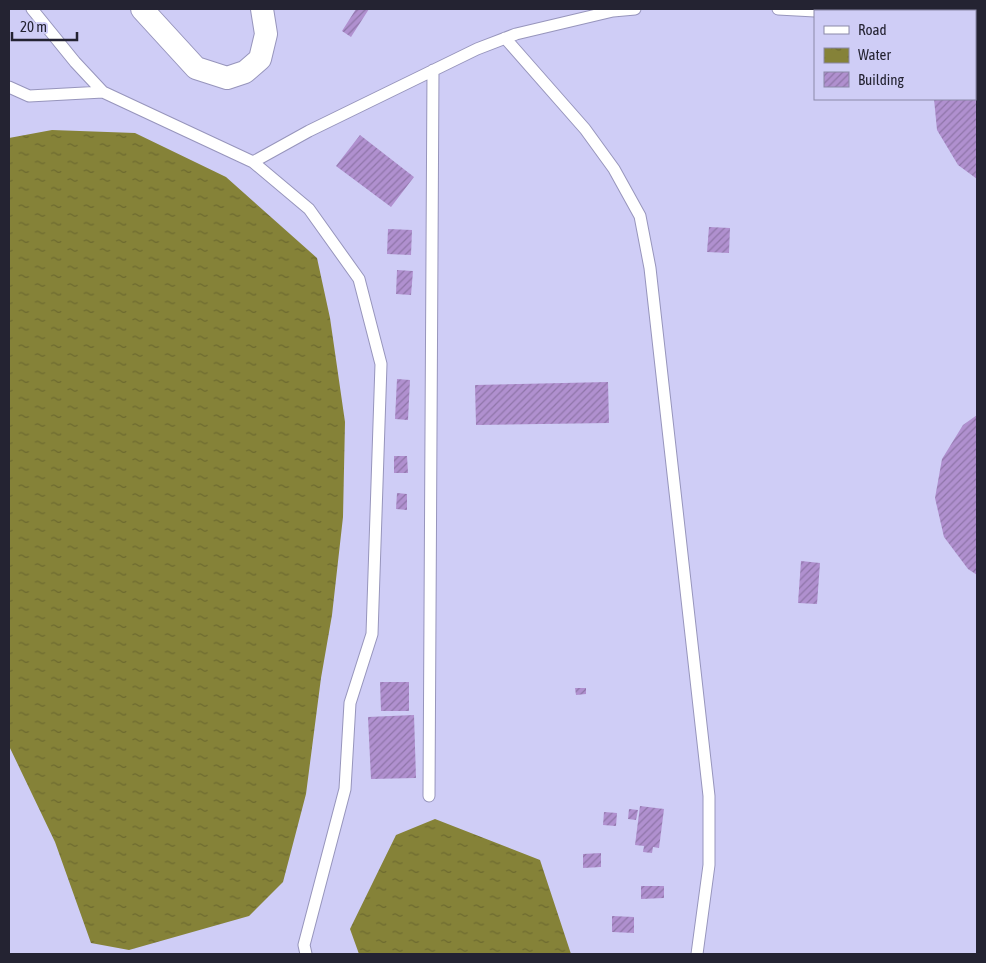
<svg xmlns="http://www.w3.org/2000/svg" width="986" height="963" viewBox="0 0 986 963" font-family="'Asap Condensed',sans-serif">
	<style>
		.water { fill: url(#water-ripples) }
		.building { fill: url(#building-hatch) }
		.lines { fill: none; stroke-linecap: round; stroke-linejoin: round }
		.service-casing { stroke: #9795bc; stroke-width: 13 }
		.minor-casing { stroke: #9795bc; stroke-width: 24 }
		.service { stroke: #fff; stroke-width: 11 }
		.minor { stroke: #fff; stroke-width: 22 }
	</style>
	<defs>
		<pattern id="water-ripples" width="26" height="14" patternUnits="userSpaceOnUse" patternTransform="scale(1.25)"><rect width="26" height="14" fill="#858238"/><path d="M2 4q2-2 4 0t4 0M15 11q2-2 4 0t4 0" fill="none" stroke="#6d6a30"/></pattern>
		<pattern id="building-hatch" width="6" height="6" patternUnits="userSpaceOnUse" patternTransform="scale(1.25)"><rect width="6" height="6" fill="#b090cf"/><path d="M-1 1l2-2M0 6l6-6M5 7l2-2" fill="none" stroke="#8f75a9"/></pattern>
	</defs>
	<rect width="100%" height="100%" fill="#cfcdf6"/>
	<path class="water" d="M 52,130 L 135,133 L 226,177 L 317,258 L 330,318 L 345,422 L 343,517 L 332,615 L 321,678 L 306,794 L 283,882 L 249,916 L 129,950 L 91,943 L 55,842 L 9,746 L 9,138 Z
		M 435,819 L 540,860 L 571,954 L 359,954 L 350,929 L 396,835 Z"/>
	<path class="building" d="M 356,9 L 369,9 L 351,37 L 342,31 Z
		M 977,17 L 977,179 L 958,165 L 937,130 L 934,99 L 975,99 L 975,18 Z
		M 360,135 L 414,177 L 391,207 L 336,166 Z
		M 709,227 L 730,228 L 729,253 L 707,252 Z
		M 388,229 L 412,230 L 411,255 L 387,254 Z
		M 397,270 L 413,271 L 411,295 L 396,294 Z
		M 397,379 L 410,380 L 408,420 L 395,419 Z
		M 608,382 L 609,423 L 476,425 L 475,385 Z
		M 977,415 L 977,575 L 968,569 L 944,537 L 935,498 L 942,459 L 963,425 Z
		M 394,456 L 407,456 L 408,473 L 394,473 Z
		M 397,493 L 407,494 L 407,510 L 396,509 Z
		M 801,561 L 820,563 L 817,604 L 798,603 Z
		M 380,682 L 409,682 L 409,711 L 381,711 Z
		M 575,688 L 586,688 L 586,694 L 576,695 Z
		M 414,715 L 416,778 L 371,779 L 368,717 Z
		M 640,806 L 664,809 L 659,848 L 653,847 L 652,853 L 643,852 L 644,846 L 635,845 Z
		M 629,809 L 638,810 L 636,820 L 628,819 Z
		M 604,812 L 617,813 L 616,826 L 603,825 Z
		M 601,853 L 601,867 L 583,868 L 583,854 Z
		M 641,886 L 664,886 L 664,898 L 641,899 Z
		M 612,916 L 634,917 L 634,933 L 612,932 Z"/>
	<g class="lines">
		<defs>
			<path id="service" d="M 32,9 L 75,62 L 103,92 L 253,162 L 309,209 L 359,279 L 381,364 L 372,634 L 350,703 L 345,789 L 304,945 L 306,954
				M 778,9 L 815,11 L 836,9
				M 505,38 L 585,129 L 614,169 L 640,216 L 650,268 L 709,796 L 709,865 L 697,954
				M 9,87 L 29,96 L 103,92
				M 253,162 L 309,131 L 477,49 L 516,34 L 613,11 L 635,9
				M 429,796 L 433,70"/>
			<path id="minor" d="M 142,9 L 196,68 L 227,78 L 245,72 L 260,59 L 266,34 L 262,9"/>
		</defs>
		<use href="#service" class="service-casing"/>
		<use href="#minor" class="minor-casing"/>
		<use href="#service" class="service"/>
		<use href="#minor" class="minor"/>
	</g>
	<rect width="986" height="963" fill="none" stroke="#242332" stroke-width="20"/>
	<rect x="814" y="10" width="162" height="90" fill="#cfcdf6" stroke="#8b89a8"/>
	<rect x="824" y="26" width="25" height="8" fill="#ffffff" stroke="#8b89a8"/>
	<text x="858" y="35" font-size="15" fill="#242332">Road</text>
	<rect x="824" y="48" width="25" height="15" fill="url(#water-ripples)" stroke="#8b89a8"/>
	<text x="858" y="60" font-size="15" fill="#242332">Water</text>
	<rect x="824" y="72" width="25" height="15" fill="url(#building-hatch)" stroke="#8b89a8"/>
	<text x="858" y="85" font-size="15" fill="#242332">Building</text>
	<path d="M12 32v8h65v-8" fill="none" stroke="#242332" stroke-width="2.5"/>
	<text x="20" y="32" font-size="15" fill="#242332" stroke="#cfcdf6" stroke-width="4" paint-order="stroke">20 m</text>
</svg>
